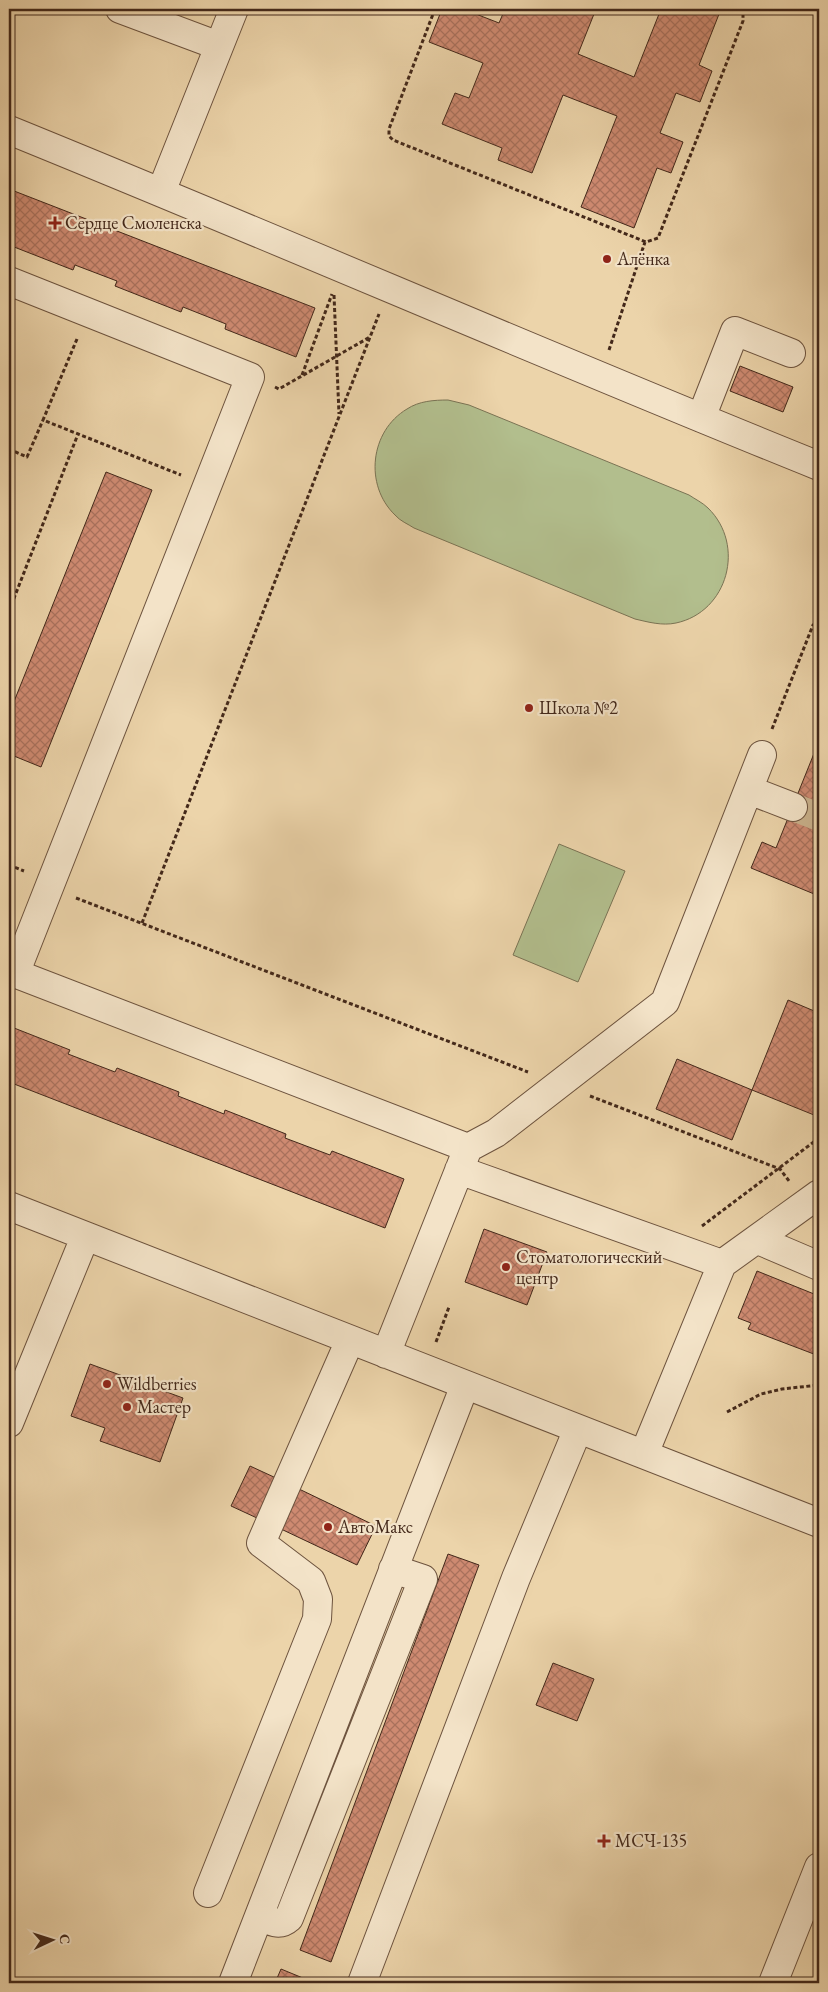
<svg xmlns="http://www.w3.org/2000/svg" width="828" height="1992" viewBox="0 0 828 1992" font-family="'EB Garamond',serif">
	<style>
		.pitch { fill: #b2be8d; stroke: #7a7354 }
		.building { fill: url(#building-cross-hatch); stroke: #43281a }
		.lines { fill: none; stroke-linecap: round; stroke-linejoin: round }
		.minor-tunnel { stroke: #cab28d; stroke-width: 28; stroke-dasharray: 28 14; stroke-linecap: butt }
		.minor-casing { stroke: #6d533e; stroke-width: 30 }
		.path { stroke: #43281a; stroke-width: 3; stroke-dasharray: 4 2.5; stroke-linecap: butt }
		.minor { stroke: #f3e3c8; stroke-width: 28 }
		.poi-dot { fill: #8f2418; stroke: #f3e3c8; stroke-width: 2 }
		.labels { text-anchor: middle; stroke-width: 4.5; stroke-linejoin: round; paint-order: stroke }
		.poi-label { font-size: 18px; fill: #43281a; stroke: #f3e3c8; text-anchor: start }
	</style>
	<defs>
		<pattern id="building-cross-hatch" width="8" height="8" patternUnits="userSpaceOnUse" patternTransform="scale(1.25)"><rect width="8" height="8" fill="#ce8a71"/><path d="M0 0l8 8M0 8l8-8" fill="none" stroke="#a9715c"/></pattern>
	</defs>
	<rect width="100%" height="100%" fill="#ecd4aa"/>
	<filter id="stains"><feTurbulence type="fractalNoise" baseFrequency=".004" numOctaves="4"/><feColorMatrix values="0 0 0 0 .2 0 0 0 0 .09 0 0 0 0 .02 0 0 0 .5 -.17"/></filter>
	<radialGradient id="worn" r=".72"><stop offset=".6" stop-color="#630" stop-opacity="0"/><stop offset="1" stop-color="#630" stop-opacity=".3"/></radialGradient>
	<path class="pitch" d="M 448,400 L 469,405 L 689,495 C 695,499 703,503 708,508 C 746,545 728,612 676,623 C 662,626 648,622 635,619 L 414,528 C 408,524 400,521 395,515 C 364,485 370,431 407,409 C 419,401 434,400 448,400 Z
		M 559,844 L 625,871 L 578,982 L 513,955 Z"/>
	<path class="building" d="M 442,9 L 463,9 L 499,23 L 505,9 L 596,9 L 578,54 L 634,77 L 661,9 L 721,9 L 699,65 L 712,71 L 700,102 L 676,93 L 660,133 L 683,142 L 671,173 L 657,168 L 634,228 L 581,207 L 617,116 L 563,95 L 532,173 L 498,160 L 502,148 L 442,124 L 455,93 L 469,98 L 483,63 L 429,42 Z
		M 9,189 L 315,308 L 296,357 L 225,329 L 226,324 L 183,307 L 181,312 L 115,286 L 117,281 L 75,265 L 73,270 L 9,245 Z
		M 740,366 L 793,387 L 783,412 L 730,391 Z
		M 106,472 L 152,490 L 41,767 L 9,754 L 9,714 Z
		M 819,741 L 819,896 L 751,868 L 762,842 L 776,848 Z
		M 788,1000 L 819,1013 L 819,1117 L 752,1090 Z
		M 9,1026 L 70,1050 L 68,1054 L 115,1072 L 117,1068 L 179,1092 L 178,1096 L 224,1114 L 225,1110 L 286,1134 L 285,1138 L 330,1155 L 332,1151 L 404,1179 L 385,1228 L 9,1082 Z
		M 677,1059 L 752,1090 L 732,1140 L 656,1109 Z
		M 484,1229 L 547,1252 L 527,1305 L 465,1282 Z
		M 757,1271 L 819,1296 L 819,1356 L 748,1329 L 751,1323 L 738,1318 Z
		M 90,1364 L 183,1398 L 160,1462 L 100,1441 L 105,1428 L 71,1416 Z
		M 250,1466 L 276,1478 L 257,1518 L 231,1506 Z
		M 299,1489 L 376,1526 L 357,1565 L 281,1529 Z
		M 448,1554 L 479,1565 L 331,1962 L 300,1950 Z
		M 553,1663 L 594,1679 L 577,1721 L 536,1705 Z
		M 281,1969 L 315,1983 L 275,1983 Z"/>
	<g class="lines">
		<path class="minor-tunnel" d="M 793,807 L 819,817"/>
		<defs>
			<path id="minor" d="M 120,9 L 219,46
				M 9,130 C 280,240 548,357 819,466
				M 161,192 L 234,9
				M 9,281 L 250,377 L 15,974
				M 701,418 L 735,331 L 791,353
				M 749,790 L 793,807
				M 9,971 L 468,1148 L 386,1354
				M 468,1148 L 496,1133 L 665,1002 L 762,755
				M 459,1170 L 722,1264
				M 9,1206 L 819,1523
				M 758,1240 L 819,1266
				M 9,1423 L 85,1237
				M 644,1454 L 722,1264 L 819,1194
				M 208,1893 L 317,1619 L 318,1599 L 311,1581 L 261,1543 L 350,1340
				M 259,1916 C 271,1921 279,1927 289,1918 L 423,1579 L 393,1569
				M 233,1983 L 465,1385
				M 362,1983 L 516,1578 L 578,1429
				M 773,1983 L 819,1867"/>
		</defs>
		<use href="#minor" class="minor-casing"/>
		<path class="path" d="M 435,9 L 389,129 L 389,136 L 393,140 L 646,242 L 658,238 L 743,21 L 743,13 L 740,9
			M 334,295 L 339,414
			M 77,339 L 43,420 L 181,475
			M 609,350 L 645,242
			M 302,375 L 332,294
			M 275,387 L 279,389 L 370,337
			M 9,449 L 27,457 L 43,420
			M 9,611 L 78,434
			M 772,729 L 813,625 L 819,621
			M 9,865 L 24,871
			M 76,898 L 528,1072
			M 142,923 L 379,314
			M 590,1096 L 780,1169 L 789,1181
			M 702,1226 L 819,1138
			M 436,1342 L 449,1307
			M 727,1412 L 761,1394 L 782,1389 L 819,1385"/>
		<use href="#minor" class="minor"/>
	</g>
	<g class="poi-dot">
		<path d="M52.5 215.5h5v5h5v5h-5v5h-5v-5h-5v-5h5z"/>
		<circle cx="607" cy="259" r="5"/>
		<circle cx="529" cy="708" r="5"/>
		<circle cx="506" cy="1267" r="5"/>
		<circle cx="107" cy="1384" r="5"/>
		<circle cx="127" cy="1407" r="5"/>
		<circle cx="328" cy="1527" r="5"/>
		<path d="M601.5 1833.5h5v5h5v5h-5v5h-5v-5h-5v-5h5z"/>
	</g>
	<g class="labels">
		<g class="poi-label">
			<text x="65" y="229">Сердце Смоленска</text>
			<text x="617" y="265">Алёнка</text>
			<text x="539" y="714">Школа №2</text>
			<text x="516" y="1263">Стоматологический<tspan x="516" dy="21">центр</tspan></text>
			<text x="117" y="1390">Wildberries</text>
			<text x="137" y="1413">Мастер</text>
			<text x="338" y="1533">АвтоМакс</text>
			<text x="615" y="1847">МСЧ-135</text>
		</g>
	</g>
	<rect width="828" height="1992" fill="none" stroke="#ecd4aa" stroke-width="30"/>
	<rect x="10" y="10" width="808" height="1972" fill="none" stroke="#43281a" stroke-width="2.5"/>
	<rect x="15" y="15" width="798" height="1962" fill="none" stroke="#43281a"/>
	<g transform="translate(52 1940) rotate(86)" stroke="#f3e3c8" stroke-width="4" paint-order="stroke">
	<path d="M0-4L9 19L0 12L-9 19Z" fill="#43281a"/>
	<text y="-8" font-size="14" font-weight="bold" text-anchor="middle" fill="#43281a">С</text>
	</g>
	<rect width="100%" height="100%" filter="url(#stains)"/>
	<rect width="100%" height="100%" fill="url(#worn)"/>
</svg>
